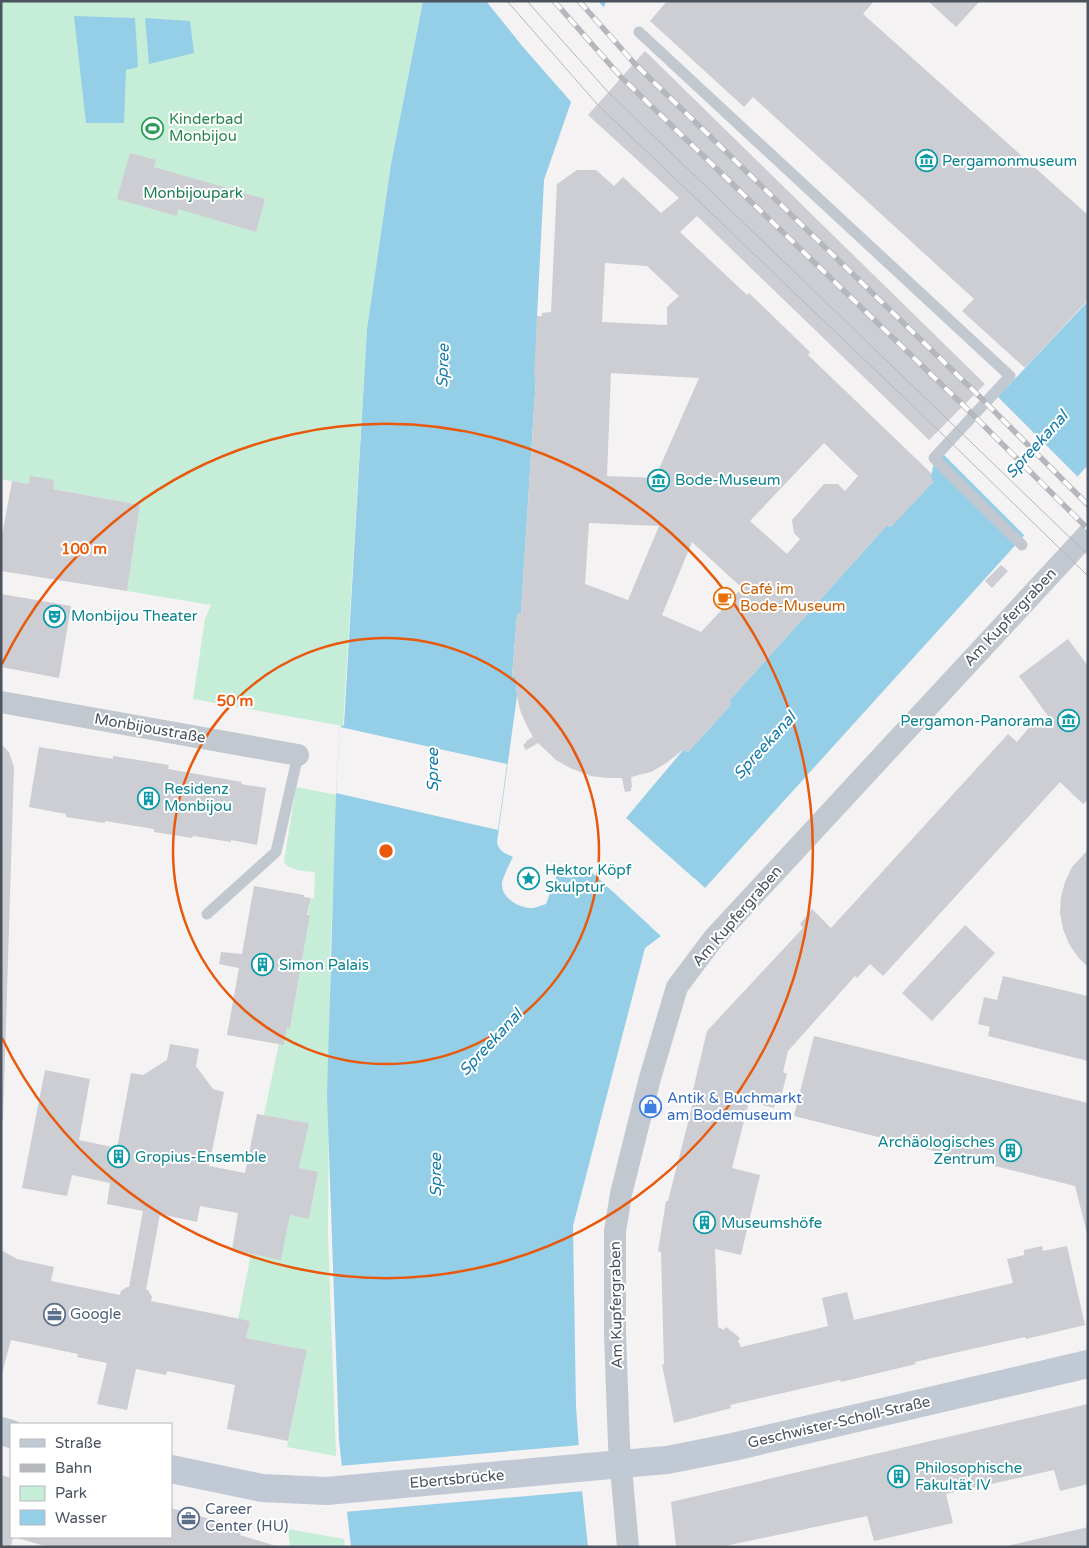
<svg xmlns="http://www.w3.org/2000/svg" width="1089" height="1548" viewBox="0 0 1089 1548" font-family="'Varela Round',sans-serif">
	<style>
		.green { fill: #c5edd8 }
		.water { fill: #95cfe7 }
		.pier { fill: #f4f2f2 }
		.building { fill: #ccced4; fill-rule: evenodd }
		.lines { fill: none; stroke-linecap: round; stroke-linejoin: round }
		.lane { stroke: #c1c8cf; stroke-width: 11 }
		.street { stroke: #c1c8cf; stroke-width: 22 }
		.secondary { stroke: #c1c9d4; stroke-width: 28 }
		.tram { stroke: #b5b7bc; stroke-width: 1 }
		.rail-casing { stroke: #b5b7bc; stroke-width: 5.5 }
		.rail { stroke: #fff; stroke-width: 4; stroke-dasharray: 11; stroke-linecap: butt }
		.secondary-bridge { stroke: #c1c9d4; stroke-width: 28 }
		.ring { fill: none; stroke: #e8590c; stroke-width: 2.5 }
		.labels { text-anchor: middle; stroke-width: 4; stroke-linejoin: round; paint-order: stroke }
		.leisure-label { font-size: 15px; fill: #27864d; stroke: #fff; text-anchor: start }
		.culture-label { font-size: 15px; fill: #0d838f; stroke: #fff; text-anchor: start }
		.park-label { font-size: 15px; fill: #1f7d55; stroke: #fff }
		.food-label { font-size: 15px; fill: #c56008; stroke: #fff; text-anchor: start }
		.street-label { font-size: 15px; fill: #4b535e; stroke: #fff }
		.shop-label { font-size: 15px; fill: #366cbe; stroke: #fff; text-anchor: start }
		.service-label { font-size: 15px; fill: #4e5e75; stroke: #fff; text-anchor: start }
		.water-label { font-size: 16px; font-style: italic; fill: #177ca5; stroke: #fff }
		.centre { fill: #e8590c; stroke: #fff; stroke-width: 2.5 }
		.ring-label { font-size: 15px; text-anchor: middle; font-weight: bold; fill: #e8590c; stroke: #fff; stroke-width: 4; stroke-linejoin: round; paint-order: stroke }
	</style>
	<rect width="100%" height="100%" fill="#f4f2f2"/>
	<path class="green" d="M 1,1 L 423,1 L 391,164 L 367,329 L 343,726 L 193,699 L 205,619 L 211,605 L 127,591 L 140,505 L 1,479 Z
		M 296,787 L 337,795 L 337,799 L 330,960 L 328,1234 L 336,1456 L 287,1447 L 307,1350 L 246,1338 L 250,1321 L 238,1319 L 251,1254 L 281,1259 L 290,1215 L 309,1219 L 318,1173 L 299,1168 L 308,1123 L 264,1115 L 279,1043 L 284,1043 L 287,1028 L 290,1028 L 310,915 L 308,914 L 311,899 L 314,898 L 315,872 C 305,871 289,871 284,862 Z
		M 288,1529 L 344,1539 L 345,1547 L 290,1547 Z"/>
	<path class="water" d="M 423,1 L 606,1 L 544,180 L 537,316 L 536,377 L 521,613 L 519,613 L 517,616 L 512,677 L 516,677 L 517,696 L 497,842 C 499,852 505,853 513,857 C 510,863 503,877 502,883 C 501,899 521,909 534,908 C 538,907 542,905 546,904 L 557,875 C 573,880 575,878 585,866 L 594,874 L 636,827 L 626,818 L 684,749 L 688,752 L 728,708 L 731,703 L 729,701 L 887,525 L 890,527 L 933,482 L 930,475 L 932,473 L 933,466 L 1088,301 L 1088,465 L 705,888 L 694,878 L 650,926 L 661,936 L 645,948 L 573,1226 L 576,1407 L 582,1490 L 588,1547 L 351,1547 L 339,1440 L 327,1095 L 336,793 L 340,727 L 344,725 L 367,329 L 391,164 Z
		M 74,16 L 135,18 L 138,67 L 126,70 L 124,123 L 86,123 Z
		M 145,18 L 190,21 L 194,53 L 149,64 Z"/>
	<path class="pier" d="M 486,1 L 598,1 L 606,10 L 573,104 L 523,47 Z
		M 996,395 L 1079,478 L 1026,537 L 942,453 Z
		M 340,727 L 507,764 L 498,830 L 336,793 Z
		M 626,818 L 705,888 L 703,890 L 694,882 L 653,926 L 662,934 L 661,936 L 585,866 L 586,864 L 594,871 L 633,827 L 624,819 Z
		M 581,1445 L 584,1491 L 344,1512 L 339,1466 Z"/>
	<path class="building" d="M 667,1 L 874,1 L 863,14 L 1088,215 L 1088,300 L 1025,368 L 962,311 L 974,299 L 753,97 L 744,107 L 650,21 Z
		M 928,1 L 980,1 L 956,27 Z
		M 645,51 L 985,384 L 929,440 L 697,216 L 680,232 L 747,295 L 749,293 L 810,352 L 808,355 L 932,474 L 930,475 L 933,482 L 892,526 L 890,527 L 887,525 L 729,701 L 731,703 L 728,708 L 688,752 L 684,749 L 665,764 L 651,772 L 631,777 L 632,787 L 631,788 L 631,791 L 625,792 L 622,778 L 607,778 L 591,776 L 570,768 L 556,760 L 538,743 L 526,750 L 523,745 L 527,742 L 526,741 L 533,737 L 526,724 L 520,710 L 517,696 L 516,677 L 512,677 L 517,616 L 519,613 L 521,613 L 536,377 L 534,377 L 537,316 L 542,316 L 542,313 L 551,312 L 557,184 L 577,170 L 596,170 L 614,186 L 623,177 L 661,213 L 679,198 L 588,115 ZM 605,263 L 647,266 L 679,296 L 667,307 L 667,325 L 602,322 ZM 611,373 L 699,378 L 655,478 L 607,476 ZM 824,443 L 858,476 L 845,491 L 838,484 L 824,484 L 792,520 L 794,533 L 800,539 L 787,554 L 750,521 ZM 589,523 L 659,526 L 628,600 L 585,584 ZM 692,542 L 742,588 L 701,632 L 662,615 Z
		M 130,153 L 156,160 L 154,167 L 265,199 L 256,232 L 178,209 L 177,216 L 117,199 Z
		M 30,476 L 54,480 L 53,489 L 140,505 L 127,591 L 1,571 L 1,541 L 12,481 L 29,484 Z
		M 1001,565 L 1008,571 L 992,588 L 985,581 Z
		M 1,594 L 71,606 L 59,678 L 1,667 Z
		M 1068,639 L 1088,666 L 1088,800 L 1083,804 L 1060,782 L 883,976 L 870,964 L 857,978 L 855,976 L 788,1051 L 783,1072 L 787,1074 L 782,1093 L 778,1092 L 774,1108 L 749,1102 L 732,1168 L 760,1175 L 741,1255 L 715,1249 L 718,1327 L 724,1330 L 726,1327 L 740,1338 L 738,1341 L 741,1347 L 828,1326 L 822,1298 L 847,1292 L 854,1320 L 1013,1283 L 1007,1259 L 1024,1255 L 1024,1250 L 1042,1246 L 1043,1251 L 1067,1246 L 1085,1325 L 1026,1339 L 1025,1337 L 915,1362 L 916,1364 L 841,1382 L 840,1380 L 730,1405 L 731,1408 L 674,1423 L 662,1365 L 664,1364 L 661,1252 L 658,1251 L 666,1201 L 668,1201 L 696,1091 L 693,1090 L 707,1031 L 803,928 L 800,924 L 812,909 L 831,928 L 1008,734 L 1017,742 L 1037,718 L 1047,727 L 1053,723 L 1019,676 Z
		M 1,744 L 9,752 L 14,767 L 3,1121 L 1,1121 Z
		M 39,747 L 113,759 L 113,756 L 169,765 L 168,769 L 242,782 L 241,784 L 266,788 L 257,845 L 231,840 L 231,842 L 193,836 L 192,838 L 154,832 L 154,829 L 105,821 L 105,823 L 66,817 L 66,814 L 29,807 Z
		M 1088,850 L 1088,967 L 1078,957 L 1069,944 L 1063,929 L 1060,913 L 1061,897 L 1065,882 L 1072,867 Z
		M 254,886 L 304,895 L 304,897 L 311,898 L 307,915 L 310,915 L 290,1028 L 287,1028 L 284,1045 L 227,1035 L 239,968 L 219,964 L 221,952 L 242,954 Z
		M 965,925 L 995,953 L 932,1021 L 902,993 Z
		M 1003,976 L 1088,996 L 1088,1061 L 988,1036 L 990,1027 L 978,1024 L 984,997 L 997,1000 Z
		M 814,1036 L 1088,1103 L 1088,1237 L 1075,1186 L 794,1116 Z
		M 170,1044 L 199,1049 L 196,1066 L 213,1089 L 224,1092 L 209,1166 L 245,1173 L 257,1114 L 309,1123 L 299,1168 L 318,1172 L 309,1219 L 290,1215 L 281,1260 L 232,1250 L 238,1213 L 200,1206 L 197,1222 L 160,1214 L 146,1290 L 148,1290 L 152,1297 L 151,1301 L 250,1321 L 246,1338 L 307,1350 L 288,1441 L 227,1429 L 235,1385 L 167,1371 L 166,1375 L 136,1369 L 127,1410 L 97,1404 L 107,1363 L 77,1357 L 78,1354 L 11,1340 L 1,1377 L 1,1250 L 17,1259 L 54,1267 L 51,1281 L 120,1295 L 121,1291 L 127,1287 L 129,1287 L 143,1211 L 107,1204 L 110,1183 L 72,1175 L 67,1196 L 22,1188 L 45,1070 L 90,1079 L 79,1140 L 117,1148 L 131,1073 L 143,1075 L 167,1060 Z
		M 1088,1404 L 1088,1484 L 1060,1491 L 1054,1470 L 946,1494 L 953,1523 L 874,1541 L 867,1516 L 720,1547 L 676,1547 L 671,1502 Z
		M 1,1475 L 11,1478 L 11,1537 L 13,1537 L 11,1547 L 1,1547 Z
		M 171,1508 L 242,1528 L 240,1535 L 279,1547 L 48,1547 L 14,1537 L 171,1537 Z
		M 1088,1527 L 1088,1547 L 1007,1547 L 1007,1546 Z"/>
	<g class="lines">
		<path class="lane" d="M 639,32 L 1010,376 L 934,458 L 1022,545
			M 207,914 L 276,852 L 298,755"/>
		<path class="street" d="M 1,702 L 298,755
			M 628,1547 L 619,1445 L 615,1333 L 615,1231 L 621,1194 L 650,1078 L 677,987 L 713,939 L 1088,534"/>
		<path class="secondary" d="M 1,1431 L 11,1434
			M 588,1467 L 667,1460 L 733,1447 L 1088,1364
			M 171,1469 L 262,1488 L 327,1491"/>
		<path class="tram" d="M 507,1 L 597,104 L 938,430 L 1088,576
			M 527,1 L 608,92 L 1088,555"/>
		<defs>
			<path id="rail" d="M 554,1 L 621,77 L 963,405 L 1088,529
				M 579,1 L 634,63 L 976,393 L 1088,505"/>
		</defs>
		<use href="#rail" class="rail-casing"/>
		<use href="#rail" class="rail"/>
		<path class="secondary-bridge" d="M 327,1491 L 588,1467"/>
	</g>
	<g class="ring">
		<circle cx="386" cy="851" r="213"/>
		<path d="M2 664A427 427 0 1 1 2 1038"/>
	</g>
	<defs>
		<symbol id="stadium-ring" viewBox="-11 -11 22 22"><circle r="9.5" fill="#fff" stroke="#2e9e5b" stroke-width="1.5"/><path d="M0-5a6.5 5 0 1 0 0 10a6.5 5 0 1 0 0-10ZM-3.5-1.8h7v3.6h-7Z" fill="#2e9e5b"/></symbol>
		<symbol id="museum-ring" viewBox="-11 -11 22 22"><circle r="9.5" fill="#fff" stroke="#0f9aa8" stroke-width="1.5"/><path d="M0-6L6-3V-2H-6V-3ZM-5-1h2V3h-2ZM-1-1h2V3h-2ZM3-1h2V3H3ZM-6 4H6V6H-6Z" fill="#0f9aa8"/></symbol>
		<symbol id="cafe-ring" viewBox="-11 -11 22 22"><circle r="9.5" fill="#fff" stroke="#e8710a" stroke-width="1.5"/><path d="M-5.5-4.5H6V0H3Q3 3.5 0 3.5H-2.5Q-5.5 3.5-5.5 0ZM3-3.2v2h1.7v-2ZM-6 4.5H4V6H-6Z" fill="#e8710a"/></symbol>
		<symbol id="theatre-ring" viewBox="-11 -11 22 22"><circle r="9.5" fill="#fff" stroke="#0f9aa8" stroke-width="1.5"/><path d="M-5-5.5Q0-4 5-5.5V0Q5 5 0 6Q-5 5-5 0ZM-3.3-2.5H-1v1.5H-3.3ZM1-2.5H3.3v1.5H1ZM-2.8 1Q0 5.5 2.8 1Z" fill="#0f9aa8"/></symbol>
		<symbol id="building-ring" viewBox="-11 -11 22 22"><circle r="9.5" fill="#fff" stroke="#0f9aa8" stroke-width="1.5"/><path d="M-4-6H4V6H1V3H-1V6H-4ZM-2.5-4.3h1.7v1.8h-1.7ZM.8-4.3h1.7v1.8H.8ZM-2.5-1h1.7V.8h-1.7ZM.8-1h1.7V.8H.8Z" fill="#0f9aa8"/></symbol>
		<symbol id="sight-ring" viewBox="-11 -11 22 22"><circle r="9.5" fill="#fff" stroke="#0f9aa8" stroke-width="1.5"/><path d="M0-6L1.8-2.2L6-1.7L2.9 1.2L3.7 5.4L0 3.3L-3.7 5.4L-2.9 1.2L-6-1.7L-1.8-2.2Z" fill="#0f9aa8"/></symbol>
		<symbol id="shop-ring" viewBox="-11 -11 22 22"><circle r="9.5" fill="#fff" stroke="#3f7fe0" stroke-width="1.5"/><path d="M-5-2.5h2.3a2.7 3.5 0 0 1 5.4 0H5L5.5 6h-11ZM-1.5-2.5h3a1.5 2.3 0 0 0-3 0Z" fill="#3f7fe0"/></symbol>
		<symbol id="office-ring" viewBox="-11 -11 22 22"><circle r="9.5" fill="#fff" stroke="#5c6f8a" stroke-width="1.5"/><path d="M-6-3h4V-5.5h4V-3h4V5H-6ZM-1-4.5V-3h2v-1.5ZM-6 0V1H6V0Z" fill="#5c6f8a"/></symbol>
	</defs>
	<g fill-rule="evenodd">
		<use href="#stadium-ring" x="140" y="116" width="25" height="25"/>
		<use href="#museum-ring" x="914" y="148" width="25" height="25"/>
		<use href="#museum-ring" x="646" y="468" width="25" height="25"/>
		<use href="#cafe-ring" x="712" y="586" width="25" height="25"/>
		<use href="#theatre-ring" x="42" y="604" width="25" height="25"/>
		<use href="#museum-ring" x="1056" y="708" width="25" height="25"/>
		<use href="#building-ring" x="136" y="786" width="25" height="25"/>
		<use href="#sight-ring" x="516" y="866" width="25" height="25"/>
		<use href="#building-ring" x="250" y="952" width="25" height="25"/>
		<use href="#shop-ring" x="638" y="1094" width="25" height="25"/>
		<use href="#building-ring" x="998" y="1138" width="25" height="25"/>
		<use href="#building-ring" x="106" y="1144" width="25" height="25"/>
		<use href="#building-ring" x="692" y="1210" width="25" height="25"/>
		<use href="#office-ring" x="42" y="1302" width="25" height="25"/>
		<use href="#building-ring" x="886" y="1464" width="25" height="25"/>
		<use href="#office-ring" x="176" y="1506" width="25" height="25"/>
	</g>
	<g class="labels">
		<g class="leisure-label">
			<text x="169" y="124">Kinderbad<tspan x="169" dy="17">Monbijou</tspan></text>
		</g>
		<g class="culture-label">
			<text x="942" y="166">Pergamonmuseum</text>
			<text x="675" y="485">Bode-Museum</text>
			<text x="71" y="621">Monbijou Theater</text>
			<text x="1053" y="726" text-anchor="end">Pergamon-Panorama</text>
			<text x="164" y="794">Residenz<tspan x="164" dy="17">Monbijou</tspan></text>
			<text x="545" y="875">Hektor Köpf<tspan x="545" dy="17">Skulptur</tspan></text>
			<text x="279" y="970">Simon Palais</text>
			<text x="995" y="1147" text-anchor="end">Archäologisches<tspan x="995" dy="17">Zentrum</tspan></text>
			<text x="135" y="1162">Gropius-Ensemble</text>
			<text x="721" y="1228">Museumshöfe</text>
			<text x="915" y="1473">Philosophische<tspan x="915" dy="17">Fakultät IV</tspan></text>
		</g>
		<g class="park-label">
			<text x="193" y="198">Monbijoupark</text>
		</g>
		<g class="food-label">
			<text x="740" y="594">Café im<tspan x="740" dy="17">Bode-Museum</tspan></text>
		</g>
		<g class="street-label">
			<text transform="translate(1010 617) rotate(-47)" y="5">Am Kupfergraben</text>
			<text transform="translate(150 728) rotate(10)" y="5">Monbijoustraße</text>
			<text transform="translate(737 916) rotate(-49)" y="5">Am Kupfergraben</text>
			<text transform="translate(616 1305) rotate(-91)" y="5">Am Kupfergraben</text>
			<text transform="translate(839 1422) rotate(-13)" y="5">Geschwister-Scholl-Straße</text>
			<text transform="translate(457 1479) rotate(-5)" y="5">Ebertsbrücke</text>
		</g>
		<g class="shop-label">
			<text x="667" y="1103">Antik &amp; Buchmarkt<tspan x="667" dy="17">am Bodemuseum</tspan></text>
		</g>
		<g class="service-label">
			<text x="70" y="1319">Google</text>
			<text x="205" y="1514">Career<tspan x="205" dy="17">Center (HU)</tspan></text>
		</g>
		<g class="water-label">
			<text transform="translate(442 366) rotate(-88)" y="6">Spree</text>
			<text transform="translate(1036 444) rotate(-48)" y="6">Spreekanal</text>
			<text transform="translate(764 745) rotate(-48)" y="6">Spreekanal</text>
			<text transform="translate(432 770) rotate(-90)" y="6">Spree</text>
			<text transform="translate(490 1042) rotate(-47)" y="6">Spreekanal</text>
			<text transform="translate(435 1175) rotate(-90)" y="6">Spree</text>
		</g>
	</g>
	<circle cx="386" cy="851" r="8" class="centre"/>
	<g class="ring-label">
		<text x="84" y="554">100 m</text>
		<text x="235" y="706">50 m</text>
	</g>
	<rect width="1089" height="1548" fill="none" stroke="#4b535e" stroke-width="5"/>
	<rect x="10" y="1423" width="162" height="115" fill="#ffffff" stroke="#b7babf"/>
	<rect x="20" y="1439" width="25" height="8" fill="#c1c9d4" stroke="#b7babf"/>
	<text x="55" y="1448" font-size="15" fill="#4b535e">Straße</text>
	<rect x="20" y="1464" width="25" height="8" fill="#b5b7bc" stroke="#b7babf"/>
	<text x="55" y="1473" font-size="15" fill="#4b535e">Bahn</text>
	<rect x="20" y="1486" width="25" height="15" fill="#c5edd8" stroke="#b7babf"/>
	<text x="55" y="1498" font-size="15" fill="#4b535e">Park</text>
	<rect x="20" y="1510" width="25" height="15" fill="#95cfe7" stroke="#b7babf"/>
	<text x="55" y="1523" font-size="15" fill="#4b535e">Wasser</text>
</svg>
